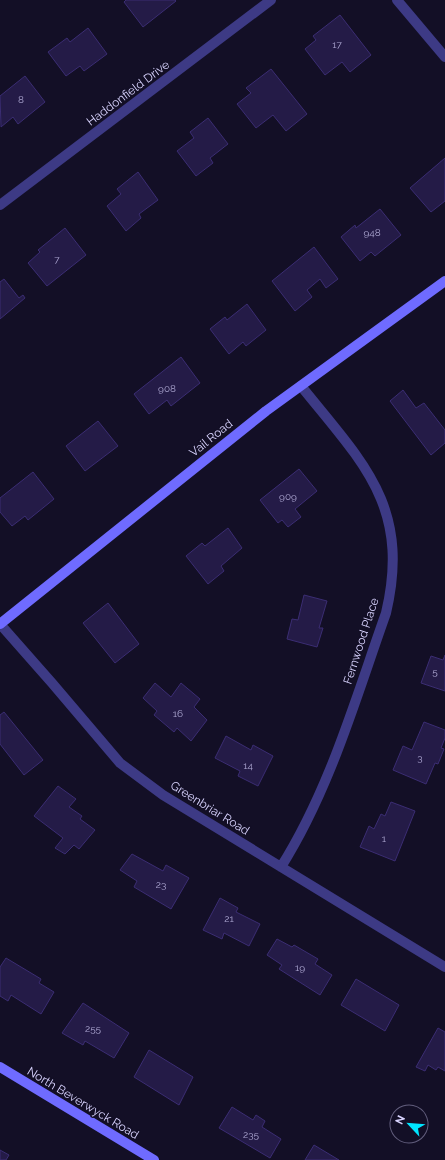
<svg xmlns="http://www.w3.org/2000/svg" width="445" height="1160" viewBox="0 0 445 1160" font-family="Raleway,sans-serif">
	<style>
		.building { fill: #241b47; stroke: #3b2d73 }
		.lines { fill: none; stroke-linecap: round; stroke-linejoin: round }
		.street { stroke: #3d3a85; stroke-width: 10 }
		.secondary { stroke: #6f6bff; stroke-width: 10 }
		.labels { text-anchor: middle; stroke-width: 3; stroke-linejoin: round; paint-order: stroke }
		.number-label { font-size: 10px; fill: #aca6d1 }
		.street-label { font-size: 12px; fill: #d9d4ff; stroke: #130f26 }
	</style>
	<rect width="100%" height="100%" fill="#130f26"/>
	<path class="building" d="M 126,0 L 175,0 L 176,1 L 143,27 L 124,2 Z
		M 340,15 L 371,55 L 350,72 L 342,62 L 325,75 L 305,49 L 316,40 L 313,36 Z
		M 88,28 L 107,54 L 84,71 L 80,66 L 66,76 L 48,52 L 67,38 L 70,42 Z
		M 271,69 L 307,114 L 286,131 L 273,115 L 256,128 L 237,104 L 251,93 L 246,88 Z
		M 25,76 L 45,102 L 18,124 L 13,117 L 1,127 L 0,96 Z
		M 208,118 L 228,144 L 210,158 L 213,163 L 196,176 L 177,151 L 194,138 L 190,132 Z
		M 445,158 L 445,201 L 431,212 L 410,188 Z
		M 138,172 L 158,200 L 139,214 L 141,218 L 126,231 L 107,206 L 121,194 L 117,189 Z
		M 380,209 L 401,235 L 375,256 L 371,252 L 360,261 L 341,237 L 355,225 L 356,228 Z
		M 65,228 L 86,255 L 47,286 L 28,263 L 40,252 L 38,250 Z
		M 314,247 L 338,279 L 326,288 L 320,279 L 307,290 L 312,297 L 295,311 L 272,281 Z
		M 4,279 L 19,298 L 23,295 L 25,298 L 0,319 L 0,282 Z
		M 247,304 L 266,330 L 246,346 L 243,342 L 229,354 L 210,329 L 225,317 L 227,320 Z
		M 181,357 L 200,383 L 171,406 L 167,400 L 149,414 L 134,394 Z
		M 403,390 L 416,408 L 424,403 L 445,430 L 445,443 L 431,455 L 390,401 Z
		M 98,421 L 118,446 L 85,471 L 66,446 Z
		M 299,469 L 317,491 L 295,509 L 301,517 L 288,527 L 282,520 L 278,523 L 260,500 Z
		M 33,472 L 54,499 L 28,520 L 25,516 L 12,526 L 0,512 L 0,498 Z
		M 228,528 L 242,548 L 221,566 L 224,571 L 208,584 L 186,556 L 202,543 L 205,546 Z
		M 304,595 L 327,601 L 319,628 L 323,628 L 317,647 L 287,639 L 292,619 L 298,620 Z
		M 108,603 L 139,644 L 115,663 L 83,623 Z
		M 445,655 L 445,691 L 421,683 L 431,656 L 443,660 Z
		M 155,683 L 171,697 L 181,683 L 200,699 L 194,707 L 207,720 L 191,741 L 177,728 L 174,732 L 154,715 L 157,711 L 143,698 Z
		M 4,712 L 43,760 L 24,775 L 0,744 L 0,715 Z
		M 424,722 L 445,730 L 445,738 L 441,748 L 444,749 L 438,764 L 435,763 L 426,784 L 393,770 L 403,746 L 412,750 Z
		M 226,736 L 251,750 L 253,745 L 273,756 L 258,786 L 238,776 L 240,771 L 215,758 Z
		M 58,786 L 76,799 L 69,807 L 82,816 L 80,819 L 95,830 L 79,849 L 74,845 L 65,854 L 55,848 L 63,838 L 34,816 Z
		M 391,802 L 415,811 L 395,861 L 360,847 L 369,826 L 374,829 L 381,814 L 385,816 Z
		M 132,854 L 163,871 L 166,865 L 189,878 L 171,909 L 134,887 L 137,881 L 120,870 Z
		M 220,898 L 238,908 L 236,912 L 260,924 L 249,946 L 224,933 L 222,939 L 203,930 Z
		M 277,939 L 292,947 L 294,945 L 318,959 L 315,964 L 332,975 L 320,995 L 279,969 L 282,965 L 267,955 Z
		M 6,958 L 41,979 L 39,983 L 54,992 L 41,1014 L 11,995 L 8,1001 L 0,996 L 0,967 Z
		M 356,979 L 399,1005 L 385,1031 L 341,1005 Z
		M 83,1003 L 129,1033 L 114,1058 L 85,1041 L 83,1045 L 62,1033 Z
		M 438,1028 L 445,1032 L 445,1071 L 438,1067 L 436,1070 L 428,1065 L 425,1071 L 416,1067 Z
		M 149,1050 L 193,1077 L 179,1105 L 134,1077 Z
		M 232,1107 L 253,1120 L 256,1115 L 265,1121 L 262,1127 L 281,1139 L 270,1158 L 219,1128 Z
		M 314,1145 L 339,1160 L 305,1160 Z
		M 0,1150 L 9,1155 L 6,1160 L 0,1160 Z"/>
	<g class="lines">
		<path class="street" d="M 397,0 L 445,57
			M 0,205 L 271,0
			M 0,624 L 52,683 L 120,763 L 163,795 L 445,967
			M 281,867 C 330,789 355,700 386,613 C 411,506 363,463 301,386"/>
		<path class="secondary" d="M 0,624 L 266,411 L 445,281
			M 0,1067 L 154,1160"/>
	</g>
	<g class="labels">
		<g class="number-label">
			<text x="337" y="48">17</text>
			<text x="21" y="103">8</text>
			<text x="372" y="236">948</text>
			<text x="57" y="263">7</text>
			<text x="167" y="392">908</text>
			<text x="288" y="500">909</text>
			<text x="435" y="675">5</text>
			<text x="178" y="717">16</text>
			<text x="420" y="761">3</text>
			<text x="248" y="769">14</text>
			<text x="384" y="842">1</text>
			<text x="161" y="888">23</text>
			<text x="229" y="922">21</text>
			<text x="300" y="971">19</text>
			<text x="93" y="1032">255</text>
			<text x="251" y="1138">235</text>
		</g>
		<g class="street-label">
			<text transform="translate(128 93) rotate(-37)" y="4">Haddonfield Drive</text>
			<text transform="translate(211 438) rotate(-39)" y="4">Vail Road</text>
			<text transform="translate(361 641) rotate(-72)" y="4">Fernwood Place</text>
			<text transform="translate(210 808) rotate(32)" y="4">Greenbriar Road</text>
			<text transform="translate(83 1103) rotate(31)" y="4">North Beverwyck Road</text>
		</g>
	</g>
	<g transform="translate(409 1124) rotate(296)"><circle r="19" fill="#130f26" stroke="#625e7d"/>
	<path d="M0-3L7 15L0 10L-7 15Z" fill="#00e5ff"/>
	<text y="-6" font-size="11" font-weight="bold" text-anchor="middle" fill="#d9d4ff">N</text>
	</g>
</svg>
